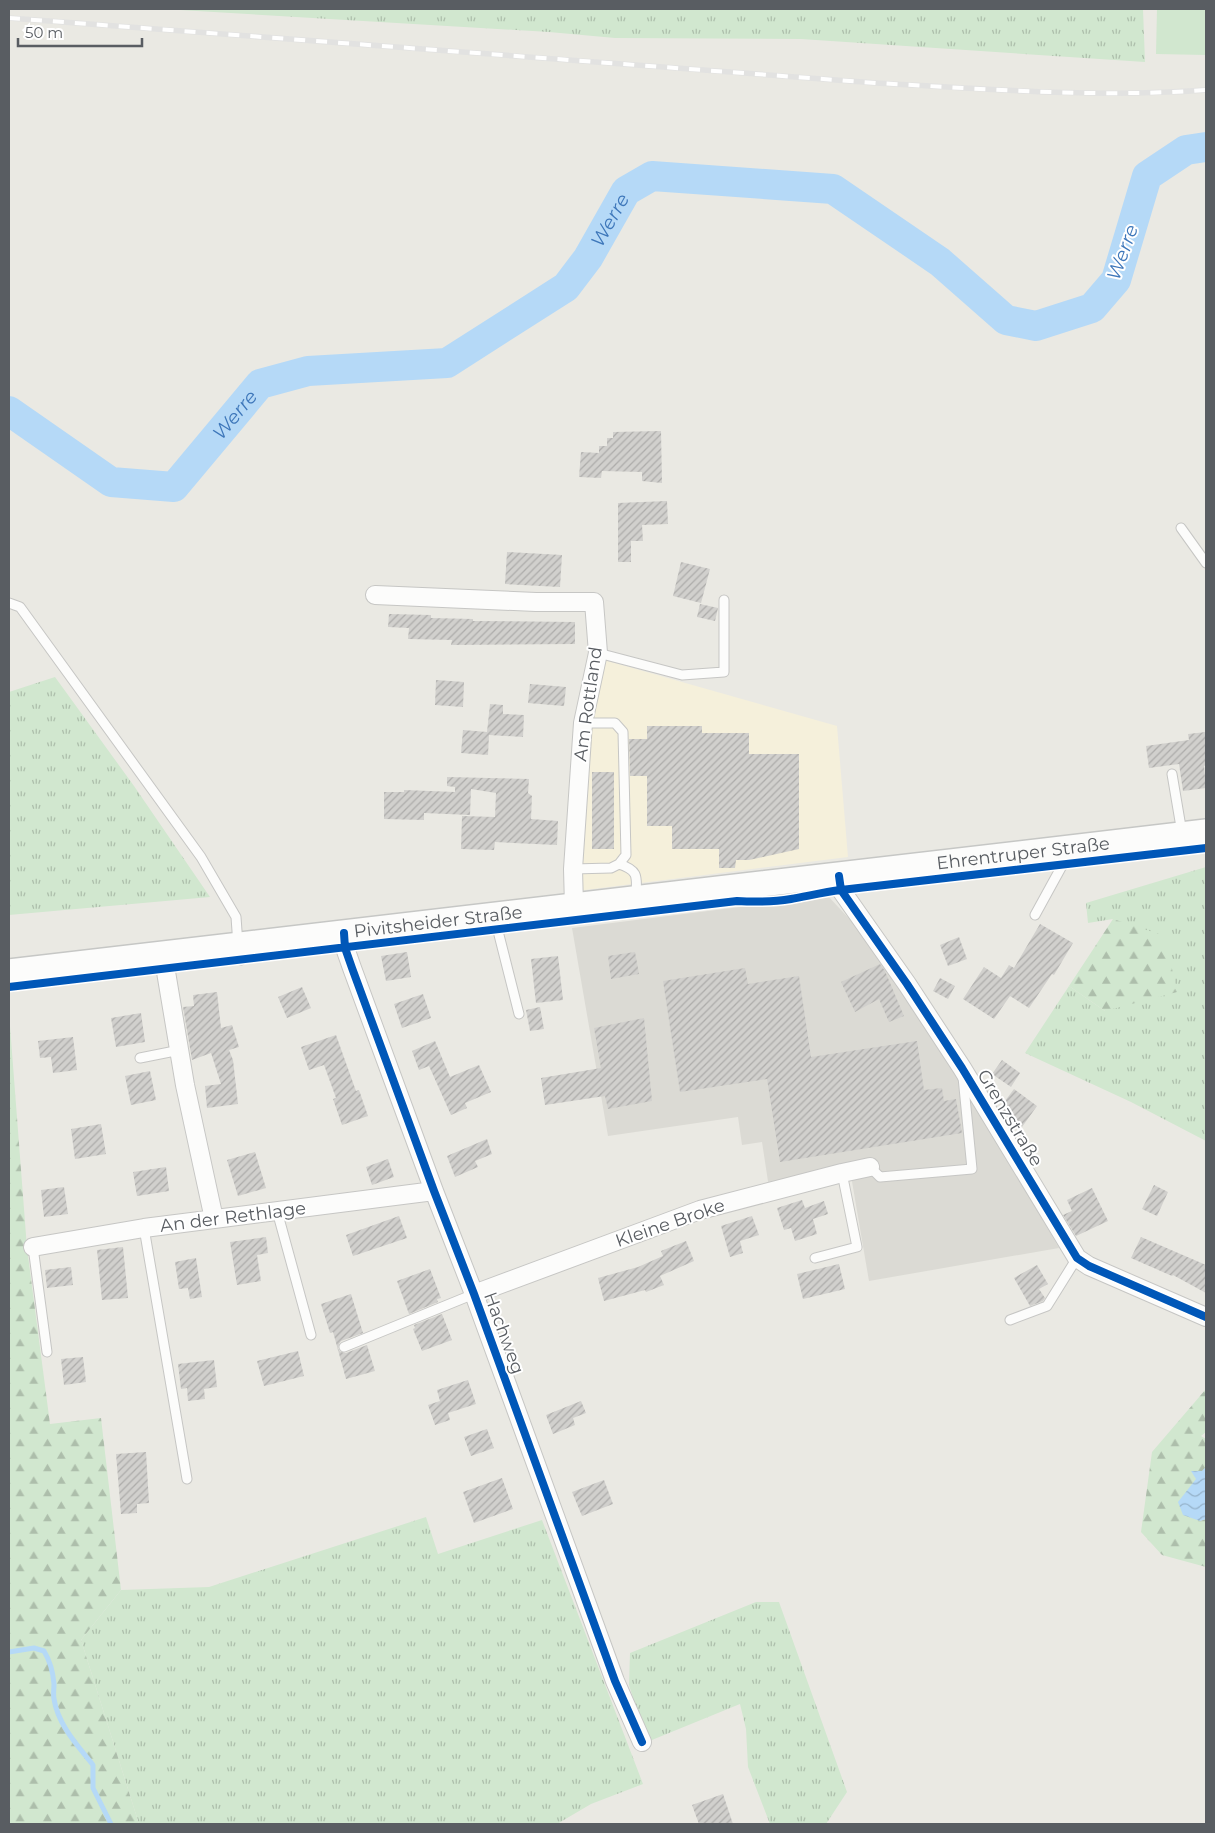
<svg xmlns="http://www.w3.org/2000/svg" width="1215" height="1833" viewBox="0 0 1215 1833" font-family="Montserrat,sans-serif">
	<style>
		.commercial { fill: #f5f0db }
		.industrial { fill: #dbdad4 }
		.grass { fill: url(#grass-tufts) }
		.forest { fill: url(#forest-firs) }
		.pitch { fill: #d1e7cf }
		.water { fill: url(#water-waves) }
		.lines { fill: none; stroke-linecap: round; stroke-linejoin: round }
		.stream { stroke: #b5d9f7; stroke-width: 5 }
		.river { stroke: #b5d9f7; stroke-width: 30 }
		.building { fill: url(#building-hatch) }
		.lane-casing { stroke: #c6c6c4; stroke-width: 11 }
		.street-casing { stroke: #c6c6c4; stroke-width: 20 }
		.secondary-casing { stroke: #c6c7c5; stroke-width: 28 }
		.lane { stroke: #fcfcfb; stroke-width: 9 }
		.street { stroke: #fcfcfb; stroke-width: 18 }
		.secondary { stroke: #fcfcfb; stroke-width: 25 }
		.rail-casing { stroke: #e2e2e1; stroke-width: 5.5 }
		.rail { stroke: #fff; stroke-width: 4; stroke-dasharray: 11; stroke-linecap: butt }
		.cycleway-casing { stroke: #fff; stroke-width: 11 }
		.cycleway { stroke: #0057b8; stroke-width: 8 }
		.labels { text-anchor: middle; stroke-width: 4; stroke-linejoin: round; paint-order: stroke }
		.street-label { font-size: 18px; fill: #595d62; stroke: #fff }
		.water-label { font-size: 19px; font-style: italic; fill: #3e77ba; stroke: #fff }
	</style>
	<defs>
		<pattern id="grass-tufts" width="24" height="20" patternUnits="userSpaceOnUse" patternTransform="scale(1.25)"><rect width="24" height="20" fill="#d1e7cf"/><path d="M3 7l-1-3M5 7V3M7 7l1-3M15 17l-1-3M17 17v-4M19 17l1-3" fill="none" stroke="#adbeab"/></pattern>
		<pattern id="forest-firs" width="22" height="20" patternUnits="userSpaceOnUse" patternTransform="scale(1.25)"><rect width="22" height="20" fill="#d1e7cf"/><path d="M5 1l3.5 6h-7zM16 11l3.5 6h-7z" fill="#adbeab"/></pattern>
		<pattern id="water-waves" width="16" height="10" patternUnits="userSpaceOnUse" patternTransform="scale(1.25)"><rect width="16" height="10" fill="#b5d9f7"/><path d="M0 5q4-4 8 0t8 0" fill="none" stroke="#96b3cb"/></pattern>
		<pattern id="building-hatch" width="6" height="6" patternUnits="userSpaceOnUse" patternTransform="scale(1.25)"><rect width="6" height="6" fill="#d1d0cd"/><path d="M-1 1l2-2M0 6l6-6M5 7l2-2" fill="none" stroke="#adacaa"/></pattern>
	</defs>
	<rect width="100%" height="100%" fill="#eae9e3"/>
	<path class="commercial" d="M 590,656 L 837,726 L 848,857 L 569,892 Z"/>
	<path class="industrial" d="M 828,896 L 881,953 L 973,1100 L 1059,1248 L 869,1281 L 849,1164 L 769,1188 L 762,1142 L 742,1145 L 738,1117 L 608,1136 L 572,928 Z"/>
	<path class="grass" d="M 163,9 L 1143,9 L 1145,62 L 801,39 L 615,38 L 549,32 Z
		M 55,677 L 134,786 L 210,897 L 9,915 L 9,692 Z
		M 1206,867 L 1206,1141 L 1131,1102 L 1025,1053 L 1069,986 L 1105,1011 L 1113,919 L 1088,923 L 1086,903 Z
		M 426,1517 L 438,1554 L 542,1520 L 643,1784 L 591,1804 L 557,1824 L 139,1824 L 81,1640 L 121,1590 L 209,1587 Z
		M 756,1602 L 779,1602 L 847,1792 L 826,1824 L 770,1824 L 748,1767 L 746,1729 L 740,1704 L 647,1742 L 629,1685 L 630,1653 Z"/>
	<path class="forest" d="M 1113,919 L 1165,936 L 1177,992 L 1105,1011 L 1069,986 Z
		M 9,1013 L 27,1248 L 50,1424 L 101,1418 L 121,1590 L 81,1640 L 139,1824 L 9,1824 Z
		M 1206,1389 L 1206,1432 L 1201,1436 L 1206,1439 L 1206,1467 L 1196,1478 L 1200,1521 L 1206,1519 L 1206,1567 L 1162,1555 L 1141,1532 L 1152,1452 Z"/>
	<path class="pitch" d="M 1157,9 L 1206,9 L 1206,55 L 1156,54 Z"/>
	<path class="water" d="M 1206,1467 L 1206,1519 L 1200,1521 L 1183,1515 L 1178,1502 L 1196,1479 L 1191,1471 L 1202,1471 Z"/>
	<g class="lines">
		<path class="stream" d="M 9,1652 L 34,1648 L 44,1651 C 50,1661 53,1671 54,1684 C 54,1689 53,1694 54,1699 C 58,1725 78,1746 93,1765 L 93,1788 L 111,1824"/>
		<path class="river" id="s1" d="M 9,411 L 111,482 L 174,487 L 260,384 L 308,371 L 447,363 L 566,287 L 588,258 L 626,191 L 652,176 L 833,189 L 940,262 L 1006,320 L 1036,326 L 1092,308 L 1116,280 L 1147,176 L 1186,150 L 1206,147"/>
	</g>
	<path class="building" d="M 661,431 L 662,483 L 642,481 L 642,472 L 602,471 L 601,478 L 579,477 L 581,452 L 599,453 L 599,446 L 607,446 L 607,438 L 613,438 L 613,432 Z
		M 667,501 L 668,524 L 642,525 L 643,541 L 631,541 L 631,562 L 618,562 L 618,503 Z
		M 507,552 L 562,555 L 560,587 L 505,584 Z
		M 681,562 L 710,569 L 701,603 L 673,596 Z
		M 700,604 L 718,608 L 715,621 L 697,617 Z
		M 389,614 L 431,615 L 431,618 L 473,619 L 473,621 L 575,622 L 575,644 L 451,645 L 452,640 L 408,639 L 409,628 L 388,627 Z
		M 436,680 L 464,682 L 463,707 L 435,705 Z
		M 530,684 L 566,687 L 564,706 L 528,703 Z
		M 490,704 L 503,705 L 503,714 L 524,715 L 523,737 L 489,735 L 488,755 L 461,753 L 463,730 L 487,732 Z
		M 647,726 L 702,726 L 702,733 L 749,733 L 749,754 L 799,754 L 799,849 L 749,860 L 736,860 L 735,868 L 719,868 L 719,849 L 672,849 L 672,826 L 647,826 L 647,776 L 630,776 L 629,739 L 647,739 Z
		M 1206,732 L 1206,765 L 1204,766 L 1206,788 L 1183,791 L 1179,764 L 1149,768 L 1146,746 L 1189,740 L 1188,734 Z
		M 592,772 L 614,772 L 614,849 L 592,849 Z
		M 447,777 L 529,779 L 528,793 L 532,796 L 531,819 L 558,821 L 557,845 L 495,842 L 494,850 L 461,849 L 462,816 L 495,817 L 496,793 L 471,789 L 470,815 L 424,813 L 424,820 L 384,819 L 384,792 L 404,792 L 404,790 L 455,792 L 455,787 L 447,786 Z
		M 1040,924 L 1073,943 L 1054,975 L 1052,974 L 1029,1008 L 1010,996 L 994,1019 L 963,999 L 984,967 L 1001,978 L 1009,965 L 1014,968 Z
		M 959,937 L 967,959 L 948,966 L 940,945 Z
		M 407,952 L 411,977 L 386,981 L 381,956 Z
		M 635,952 L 639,974 L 611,979 L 608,956 Z
		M 558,956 L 563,1000 L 536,1003 L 531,959 Z
		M 880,964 L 885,971 L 904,1016 L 889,1022 L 879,999 L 855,1012 L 841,982 Z
		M 745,968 L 748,984 L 799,976 L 811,1057 L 917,1041 L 924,1090 L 942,1088 L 944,1101 L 956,1099 L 962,1133 L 780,1162 L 767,1079 L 680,1092 L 663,981 Z
		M 940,978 L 955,986 L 948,999 L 933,991 Z
		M 302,987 L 311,1008 L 287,1018 L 278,997 Z
		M 217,992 L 221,1028 L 232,1025 L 239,1047 L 229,1050 L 233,1060 L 238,1104 L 207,1108 L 205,1086 L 221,1084 L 211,1053 L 192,1060 L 183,1007 L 194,1006 L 193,995 Z
		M 423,994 L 431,1018 L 402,1028 L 394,1004 Z
		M 540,1007 L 544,1029 L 530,1031 L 526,1010 Z
		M 141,1013 L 145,1042 L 116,1047 L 111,1018 Z
		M 644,1018 L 652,1101 L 608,1109 L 605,1096 L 545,1105 L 541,1078 L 601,1068 L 594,1028 Z
		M 336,1035 L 356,1091 L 359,1090 L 368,1116 L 342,1125 L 333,1099 L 336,1098 L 324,1065 L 309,1070 L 301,1047 Z
		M 73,1037 L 77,1070 L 53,1073 L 51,1057 L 40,1058 L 38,1041 Z
		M 435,1041 L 450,1077 L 479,1065 L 491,1092 L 465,1103 L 467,1108 L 451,1115 L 429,1066 L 419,1070 L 412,1051 Z
		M 1002,1060 L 1020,1073 L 1011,1087 L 992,1074 Z
		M 150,1071 L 156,1100 L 131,1105 L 125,1076 Z
		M 1014,1089 L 1037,1106 L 1022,1127 L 1002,1113 L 999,1109 Z
		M 101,1124 L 106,1154 L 75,1159 L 71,1129 Z
		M 487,1139 L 492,1154 L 475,1161 L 478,1167 L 455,1177 L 447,1156 Z
		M 255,1152 L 266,1188 L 238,1196 L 227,1160 Z
		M 388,1159 L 394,1177 L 372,1185 L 366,1167 Z
		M 166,1167 L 169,1191 L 137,1196 L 133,1172 Z
		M 1154,1185 L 1168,1192 L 1157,1216 L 1142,1209 Z
		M 64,1187 L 68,1214 L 44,1217 L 41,1190 Z
		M 1092,1188 L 1108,1221 L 1076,1236 L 1063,1215 L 1072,1211 L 1067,1200 Z
		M 802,1200 L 805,1208 L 824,1201 L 828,1214 L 813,1219 L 817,1234 L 795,1241 L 791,1228 L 784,1230 L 777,1208 Z
		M 399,1216 L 407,1238 L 353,1256 L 346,1235 Z
		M 752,1216 L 759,1235 L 740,1241 L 743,1253 L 730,1257 L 721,1226 Z
		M 266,1237 L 268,1253 L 257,1255 L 261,1281 L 237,1285 L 230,1242 Z
		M 1141,1237 L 1206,1265 L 1206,1293 L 1173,1275 L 1172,1276 L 1131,1258 Z
		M 686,1241 L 694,1261 L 660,1276 L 664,1285 L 646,1292 L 645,1290 L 604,1301 L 598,1278 L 638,1267 L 663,1256 L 661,1251 Z
		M 123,1247 L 128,1298 L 102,1300 L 97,1250 Z
		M 196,1258 L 202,1297 L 190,1299 L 188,1288 L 179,1289 L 175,1262 Z
		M 839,1264 L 845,1289 L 803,1299 L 797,1274 Z
		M 1037,1265 L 1048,1284 L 1039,1289 L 1045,1298 L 1043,1301 L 1030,1306 L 1014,1278 Z
		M 71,1267 L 73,1285 L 47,1288 L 45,1270 Z
		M 430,1269 L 441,1298 L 437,1299 L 438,1302 L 409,1314 L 397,1281 Z
		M 351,1294 L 363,1333 L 341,1341 L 339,1344 L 338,1349 L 341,1352 L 346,1353 L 367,1345 L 375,1371 L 346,1379 L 333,1332 L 330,1333 L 321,1304 Z
		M 442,1314 L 452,1340 L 422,1351 L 413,1329 L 415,1328 L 414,1325 Z
		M 298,1351 L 304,1376 L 264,1386 L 257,1361 Z
		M 83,1357 L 86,1382 L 64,1385 L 61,1359 Z
		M 214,1360 L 217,1387 L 204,1389 L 205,1399 L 188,1401 L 187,1388 L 181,1389 L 178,1364 Z
		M 468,1380 L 476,1404 L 448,1413 L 450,1420 L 435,1425 L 428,1405 L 440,1401 L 437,1390 Z
		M 581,1401 L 586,1413 L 573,1418 L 575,1425 L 553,1434 L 546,1415 Z
		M 487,1429 L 494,1448 L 471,1456 L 464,1437 Z
		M 146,1452 L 149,1503 L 137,1504 L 137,1513 L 121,1514 L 116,1454 Z
		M 502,1478 L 513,1509 L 474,1523 L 463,1492 Z
		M 604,1480 L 613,1504 L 582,1516 L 572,1492 Z
		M 723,1794 L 733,1824 L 699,1824 L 692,1805 Z"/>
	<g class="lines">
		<defs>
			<path id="lane" d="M 1181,528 L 1206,563
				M 9,603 L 20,607 L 201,857 L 236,917 L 238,945 L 241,960
				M 598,653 L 682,675 L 724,672 L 724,600
				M 1172,774 L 1182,833
				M 619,864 C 641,871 636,879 636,898
				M 573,869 L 611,868 L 619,864 L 626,855 L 623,732 L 615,723 L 583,723
				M 1035,915 L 1063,864 L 1063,850
				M 496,916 L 498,931 L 519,1014
				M 140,1058 L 180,1050
				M 870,1167 L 880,1177 L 972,1169 L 963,1077
				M 277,1211 L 311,1335
				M 144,1228 L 187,1479
				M 33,1247 L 47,1352
				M 815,1258 L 857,1247 L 842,1173
				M 1010,1320 L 1047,1306 L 1077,1258
				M 344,1347 L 474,1294"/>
			<path id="street" d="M 375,595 L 536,602 L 594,602 L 598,653 L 583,723 L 573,869 L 574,906
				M 839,876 L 841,890 L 907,984 L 962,1068 L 1077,1258 L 1089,1266 L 1206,1317
				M 344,933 L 345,948 L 352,968 L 434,1191 L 474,1294 L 615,1681 L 642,1742
				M 163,954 L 185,1085 L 214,1219
				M 33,1247 L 144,1228 L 434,1191
				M 474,1294 L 700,1210 L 842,1173 L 870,1167"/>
			<g id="secondary">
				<path id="s2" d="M 9,972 L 1206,832"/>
			</g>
		</defs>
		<use href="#lane" class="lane-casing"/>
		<use href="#street" class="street-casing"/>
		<use href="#secondary" class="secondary-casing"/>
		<use href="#lane" class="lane"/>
		<use href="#street" class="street"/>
		<use href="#secondary" class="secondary"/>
		<defs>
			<path id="rail" d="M 9,18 L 876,83 C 986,89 1096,98 1206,90"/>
		</defs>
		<use href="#rail" class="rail-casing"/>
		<use href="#rail" class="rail"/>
		<defs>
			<path id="cycleway" d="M 839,876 L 841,890 L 907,984 L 962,1068 L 1077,1258 L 1089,1266 L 1206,1317
				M 344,933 L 345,948 L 352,968 L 434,1191 L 474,1294 L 615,1681 L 642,1742
				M 9,987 L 737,901 C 755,902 773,902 791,899 C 808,896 824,892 841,890 L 1206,848"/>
		</defs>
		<use href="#cycleway" class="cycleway-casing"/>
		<use href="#cycleway" class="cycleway"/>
	</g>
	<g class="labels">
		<g class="street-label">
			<text transform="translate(588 704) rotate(-82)" y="6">Am Rottland</text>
			<text dy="6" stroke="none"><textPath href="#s2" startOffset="1021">Ehrentruper Straße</textPath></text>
			<text dy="6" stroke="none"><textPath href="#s2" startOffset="432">Pivitsheider Straße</textPath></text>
			<text transform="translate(1010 1118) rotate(59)" y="6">Grenzstraße</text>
			<text transform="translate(233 1217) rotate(-7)" y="6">An der Rethlage</text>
			<text transform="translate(670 1223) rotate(-19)" y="6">Kleine Broke</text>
			<text transform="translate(504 1333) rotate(70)" y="6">Hachweg</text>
		</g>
		<g class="water-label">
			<text dy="7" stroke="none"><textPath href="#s1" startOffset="732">Werre</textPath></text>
			<text transform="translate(1122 252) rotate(-70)" y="7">Werre</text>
			<text dy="7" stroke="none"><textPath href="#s1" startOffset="282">Werre</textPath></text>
		</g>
	</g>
	<rect width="1215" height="1833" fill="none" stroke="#595d62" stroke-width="20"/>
	<path d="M18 38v8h124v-8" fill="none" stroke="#595d62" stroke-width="2.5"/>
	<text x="25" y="38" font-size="15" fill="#595d62" stroke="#ffffff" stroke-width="4" paint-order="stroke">50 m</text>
</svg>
